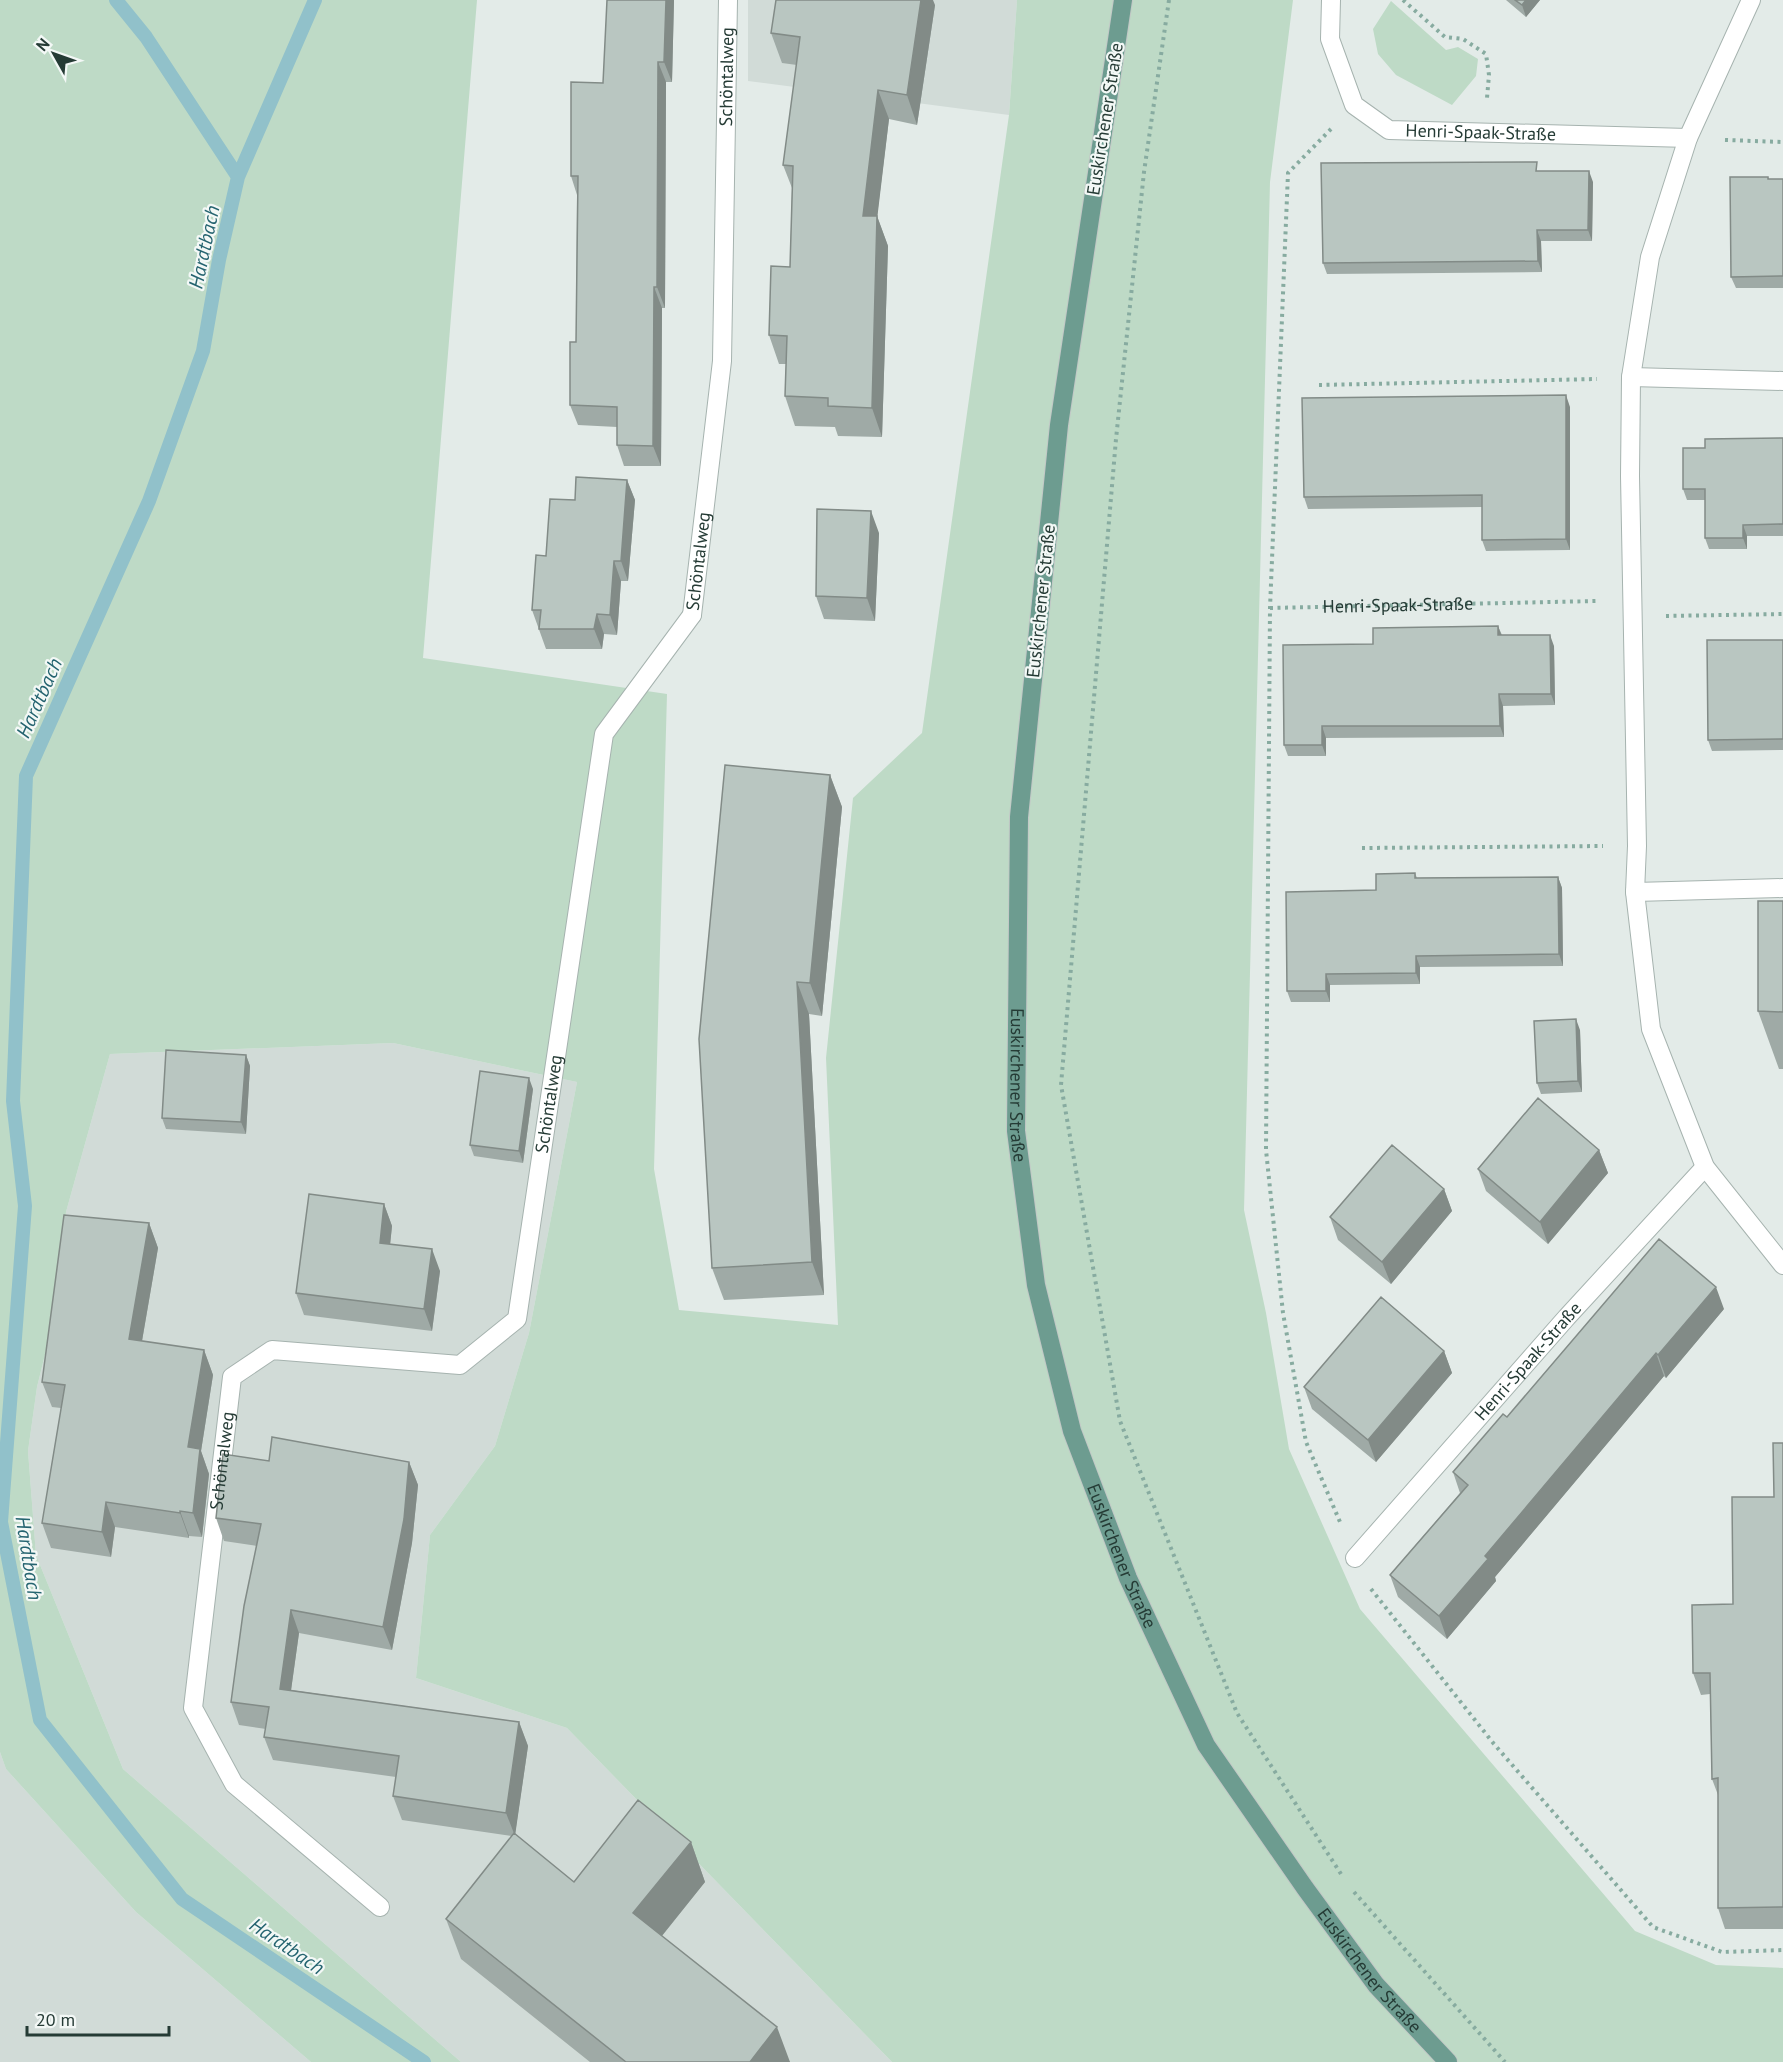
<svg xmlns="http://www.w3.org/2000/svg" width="1783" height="2062" viewBox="0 0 1783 2062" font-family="'PT Sans',sans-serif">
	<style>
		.built { fill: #d1dbd7 }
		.green { fill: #bedac6 }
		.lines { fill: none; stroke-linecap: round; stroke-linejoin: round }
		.stream { stroke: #91c1ca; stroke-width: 14 }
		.lane-casing { stroke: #a6b3af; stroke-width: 20 }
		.street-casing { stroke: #a6b3af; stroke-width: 20 }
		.primary-casing { stroke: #c2c8c6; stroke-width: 20 }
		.path { stroke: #87aba0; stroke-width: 4; stroke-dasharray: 3 4.5; stroke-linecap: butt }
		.lane { stroke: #fff; stroke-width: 18 }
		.street { stroke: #fff; stroke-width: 18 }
		.primary { stroke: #6d9c90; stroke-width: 18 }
		.wall { fill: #9faaa6 }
		.shaded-wall { fill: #828b87 }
		.building { fill: #b9c6c1; stroke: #828b87; stroke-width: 1.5 }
		.labels { text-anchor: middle; stroke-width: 4.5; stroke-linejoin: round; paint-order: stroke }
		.street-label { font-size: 18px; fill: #253b35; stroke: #f3f8f6 }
		.water-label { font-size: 20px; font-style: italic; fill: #256470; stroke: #f3f8f6 }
	</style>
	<rect width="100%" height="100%" fill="#e3ebe8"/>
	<path class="built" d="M 748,0 L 1017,0 L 1009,115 L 748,81 Z
		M 393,1043 L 577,1082 L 529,1333 L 495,1446 L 430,1535 L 416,1678 L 567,1728 L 892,2062 L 461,2062 L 123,1769 L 36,1555 L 28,1451 L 37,1387 L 56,1310 L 66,1212 L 110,1054 Z
		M 0,1752 L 6,1769 L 136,1912 L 311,2062 L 0,2062 Z"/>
	<path class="green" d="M 0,0 L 477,0 L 423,658 L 667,694 L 654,1169 L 679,1310 L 838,1325 L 826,1058 L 853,798 L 922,733 L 1009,115 L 1017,0 L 1293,0 L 1270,182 L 1244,1210 L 1266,1313 L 1289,1449 L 1360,1609 L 1635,1931 L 1716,1965 L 1783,1968 L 1783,2062 L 892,2062 L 567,1728 L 416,1678 L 430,1535 L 495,1446 L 529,1333 L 577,1082 L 393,1043 L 110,1054 L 66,1212 L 56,1310 L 37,1387 L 28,1451 L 36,1555 L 123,1769 L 461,2062 L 311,2062 L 136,1912 L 6,1769 L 0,1752 Z
		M 1391,1 L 1446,50 L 1458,47 L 1478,59 L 1476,76 L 1452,105 L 1396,75 L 1378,54 L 1373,29 Z"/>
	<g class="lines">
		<path class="stream" d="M 116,0 L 146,37 L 238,177
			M 315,0 L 238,177 L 219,260 L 203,351 L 149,501 L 26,776 L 13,1101 L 25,1206 L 1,1522 L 40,1720 L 182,1899 L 424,2062"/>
		<defs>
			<g id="lane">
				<path id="s2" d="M 1331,0 L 1330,39 L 1354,105 L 1389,130 L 1688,138"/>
				<path id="s3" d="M 1355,1558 L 1567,1317 L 1705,1167"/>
				<path id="s4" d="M 380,1907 L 234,1784 L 193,1708 L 232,1377 L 272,1350 L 460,1365 L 517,1319 L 604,734 L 692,615"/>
			</g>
			<g id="street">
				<path d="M 1751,0 L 1688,138 L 1650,257 L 1631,377 L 1630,476 L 1637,846 L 1635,892 L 1651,1029 L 1705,1167 L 1783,1265"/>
				<path d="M 1631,377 L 1783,381"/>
				<path id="s5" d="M 692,615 L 722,361 L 728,0"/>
				<path d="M 1635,892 L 1783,888"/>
			</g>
			<g id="primary">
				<path id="s6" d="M 1123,0 L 1059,425 L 1019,817 L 1016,1131 L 1036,1285 L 1072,1431 L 1128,1578 L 1206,1745 L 1305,1888 L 1376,1985 L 1448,2062"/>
			</g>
		</defs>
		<use href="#lane" class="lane-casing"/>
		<use href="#street" class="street-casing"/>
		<use href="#primary" class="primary-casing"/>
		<g class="path">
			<path d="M 1169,0 L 1144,172 L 1116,439 L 1061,1085 L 1120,1421 L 1237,1713 L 1341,1874"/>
			<path d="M 1403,0 L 1445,37 L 1463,39 L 1486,54 L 1489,75 L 1487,98"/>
			<path d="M 1331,129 L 1288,173 L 1270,608 L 1266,1150 L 1283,1313 L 1306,1442 L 1340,1522"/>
			<path d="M 1725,140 L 1783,142"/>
			<path d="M 1319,385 L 1597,379"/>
			<path id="s1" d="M 1270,608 L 1598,601"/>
			<path d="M 1666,616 L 1783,614"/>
			<path d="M 1362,848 L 1603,846"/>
			<path d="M 1371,1589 L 1494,1744 L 1653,1927 L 1722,1952 L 1783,1950"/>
			<path d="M 1354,1892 L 1505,2062"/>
		</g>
		<use href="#lane" class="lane"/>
		<use href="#street" class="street"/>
		<use href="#primary" class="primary"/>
	</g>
	<path class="wall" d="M 674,0 L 672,82 L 666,82 L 665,308 L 662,308 L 661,466 L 624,466 L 617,445 L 617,427 L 578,425 L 570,405 L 576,342 L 577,195 L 571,176 L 603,83 Z
		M 1506,0 L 1540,0 L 1526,17 Z
		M 935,5 L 917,125 L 889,119 L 877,216 L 888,246 L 882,437 L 838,436 L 835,427 L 795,426 L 785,396 L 786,364 L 779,364 L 769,335 L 790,267 L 792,188 L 783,165 L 797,65 L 782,63 L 771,33 Z
		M 1540,171 L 1593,182 L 1592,241 L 1541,241 L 1542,272 L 1327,274 L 1323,263 Z
		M 1768,177 L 1769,179 L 1783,179 L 1783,288 L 1736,288 L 1731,277 Z
		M 1570,407 L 1570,550 L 1486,551 L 1482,540 L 1482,507 L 1308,509 L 1304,497 Z
		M 1783,438 L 1783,536 L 1747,536 L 1747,549 L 1709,549 L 1705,538 L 1705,500 L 1687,500 L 1683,489 L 1705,448 Z
		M 627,480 L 635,500 L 628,581 L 621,581 L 617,635 L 604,634 L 602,649 L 546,649 L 532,610 L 546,556 L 575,500 Z
		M 879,533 L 875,621 L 824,619 L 816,596 Z
		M 1498,626 L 1502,635 L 1554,646 L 1555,705 L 1503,706 L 1504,737 L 1326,738 L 1326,756 L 1288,756 L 1284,745 L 1373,644 Z
		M 1783,640 L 1783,750 L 1712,751 L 1708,740 Z
		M 830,775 L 842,807 L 822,1016 L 809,1014 L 824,1295 L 724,1300 L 712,1268 Z
		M 1415,873 L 1417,878 L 1558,877 L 1562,888 L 1563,966 L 1420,967 L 1420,984 L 1330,985 L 1330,1002 L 1291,1002 L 1287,991 L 1376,890 Z
		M 1783,901 L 1783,1069 L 1779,1069 L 1758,1011 Z
		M 1580,1030 L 1582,1092 L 1541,1094 L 1537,1083 Z
		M 246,1055 L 250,1066 L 246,1134 L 166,1129 L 162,1118 Z
		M 533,1089 L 523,1163 L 474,1156 L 470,1145 Z
		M 1599,1150 L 1608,1173 L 1548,1244 L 1486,1191 L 1478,1169 Z
		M 1444,1189 L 1452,1211 L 1391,1284 L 1338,1240 L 1330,1217 Z
		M 384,1204 L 392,1226 L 390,1244 L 440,1271 L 432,1331 L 304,1315 L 296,1293 Z
		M 149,1223 L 158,1248 L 142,1341 L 204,1350 L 213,1375 L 201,1451 L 209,1474 L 202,1537 L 189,1536 L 189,1538 L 115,1527 L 111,1557 L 51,1548 L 42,1523 L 61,1408 L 52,1407 L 42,1382 Z
		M 1724,1309 L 1666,1378 L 1664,1376 L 1495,1577 L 1496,1581 L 1447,1639 L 1398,1597 L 1390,1575 L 1460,1493 L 1453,1472 L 1507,1417 Z
		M 1444,1351 L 1452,1373 L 1376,1462 L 1312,1409 L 1304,1387 Z
		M 1783,1443 L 1783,1929 L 1725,1929 L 1718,1908 L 1718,1795 L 1712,1779 L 1710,1694 L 1701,1695 L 1693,1673 L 1733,1604 L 1774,1497 Z
		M 269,1461 L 409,1462 L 418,1485 L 412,1543 L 392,1650 L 299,1633 L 291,1690 L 519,1722 L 528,1746 L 515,1834 L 574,1882 L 691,1842 L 705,1882 L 662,1936 L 790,2062 L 590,2062 L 461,1959 L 446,1919 L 512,1836 L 402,1820 L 393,1796 L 396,1777 L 273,1760 L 264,1737 L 266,1729 L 239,1725 L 231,1702 L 257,1546 L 224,1541 L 216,1518 Z"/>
	<path class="shaded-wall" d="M 666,0 L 674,0 L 672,82 L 664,62 Z
		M 921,0 L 933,0 L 935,5 L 917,125 L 907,95 Z
		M 1526,0 L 1540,0 L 1526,17 L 1522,5 Z
		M 658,62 L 666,82 L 665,308 L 657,287 Z
		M 878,90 L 889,119 L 874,245 L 863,216 Z
		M 1589,171 L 1593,182 L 1592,241 L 1588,230 Z
		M 877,216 L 888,246 L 882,437 L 872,408 Z
		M 1537,230 L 1541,241 L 1542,272 L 1538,261 Z
		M 654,287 L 662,308 L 661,466 L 653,446 Z
		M 1566,395 L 1570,407 L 1570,550 L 1566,539 Z
		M 627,480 L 635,500 L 628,581 L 621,561 Z
		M 871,511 L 879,533 L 875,621 L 867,598 Z
		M 1743,525 L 1747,536 L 1747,549 L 1743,538 Z
		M 614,561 L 621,581 L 617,635 L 610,615 Z
		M 597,614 L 604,634 L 602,649 L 594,629 Z
		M 1498,626 L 1502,637 L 1498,635 Z
		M 1550,635 L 1554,646 L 1555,705 L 1551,694 Z
		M 1499,694 L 1503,706 L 1504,737 L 1500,726 Z
		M 1322,726 L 1326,738 L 1326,756 L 1322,745 Z
		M 830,775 L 842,807 L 822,1016 L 810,983 Z
		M 1558,877 L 1562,888 L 1563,966 L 1559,954 Z
		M 1416,956 L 1420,967 L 1420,984 L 1416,973 Z
		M 1326,974 L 1330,985 L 1330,1002 L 1326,991 Z
		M 797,982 L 809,1014 L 824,1295 L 812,1262 Z
		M 1576,1019 L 1580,1030 L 1582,1092 L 1578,1081 Z
		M 246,1055 L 250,1066 L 246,1134 L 241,1122 Z
		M 529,1078 L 533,1089 L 523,1163 L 519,1151 Z
		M 1599,1150 L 1608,1173 L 1548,1244 L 1540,1222 Z
		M 1444,1189 L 1452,1211 L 1391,1284 L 1382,1262 Z
		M 384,1204 L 392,1226 L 388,1265 L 380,1243 Z
		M 149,1223 L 158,1248 L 138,1364 L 129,1339 Z
		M 432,1249 L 440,1271 L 432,1331 L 424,1309 Z
		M 1716,1287 L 1724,1309 L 1666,1378 L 1658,1355 Z
		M 204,1350 L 213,1375 L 201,1451 L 209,1474 L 202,1537 L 193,1513 L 188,1447 Z
		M 1444,1351 L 1452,1373 L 1376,1462 L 1368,1440 Z
		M 1656,1353 L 1664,1376 L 1495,1577 L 1496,1581 L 1447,1639 L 1439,1616 L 1485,1556 Z
		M 409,1462 L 418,1485 L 412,1543 L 392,1650 L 383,1627 Z
		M 106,1502 L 115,1527 L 111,1557 L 102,1532 Z
		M 180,1511 L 189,1536 L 189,1538 L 180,1513 Z
		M 291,1610 L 299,1633 L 288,1712 L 280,1689 Z
		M 519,1722 L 528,1746 L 515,1836 L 506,1813 Z
		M 691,1842 L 705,1882 L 648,1953 L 633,1913 Z
		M 777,2027 L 790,2062 L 750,2062 Z"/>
	<path class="building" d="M 607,0 L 666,0 L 664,62 L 658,62 L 657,287 L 654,287 L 653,446 L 617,445 L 617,407 L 570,405 L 570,342 L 576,342 L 578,176 L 571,176 L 571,82 L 603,83 Z
		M 776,0 L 921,0 L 907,95 L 878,90 L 863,216 L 877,216 L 872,408 L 828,406 L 828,398 L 785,396 L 787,336 L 769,335 L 771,266 L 790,267 L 793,166 L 783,165 L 800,37 L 771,33 Z
		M 1515,0 L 1526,0 L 1522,5 Z
		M 1537,162 L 1536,171 L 1589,171 L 1588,230 L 1537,230 L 1538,261 L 1323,263 L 1321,163 Z
		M 1730,177 L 1768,177 L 1768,179 L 1783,179 L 1783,276 L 1731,277 Z
		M 1566,395 L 1566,539 L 1482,540 L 1482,495 L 1304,497 L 1302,398 Z
		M 1783,438 L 1783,524 L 1743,525 L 1743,538 L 1705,538 L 1705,489 L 1683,489 L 1683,448 L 1705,448 L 1705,439 Z
		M 576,477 L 627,480 L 621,561 L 614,561 L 610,615 L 597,614 L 594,629 L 539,629 L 541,610 L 532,610 L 536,555 L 546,556 L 550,499 L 575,500 Z
		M 817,509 L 871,511 L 867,598 L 816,596 Z
		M 1498,626 L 1498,635 L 1550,635 L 1551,694 L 1499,694 L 1500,726 L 1322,726 L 1322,745 L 1284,745 L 1283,645 L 1373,644 L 1373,628 Z
		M 1707,640 L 1783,640 L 1783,739 L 1708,740 Z
		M 725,765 L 830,775 L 810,983 L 797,982 L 812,1262 L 712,1268 L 699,1039 Z
		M 1415,873 L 1415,878 L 1558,877 L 1559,954 L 1416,956 L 1416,973 L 1326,974 L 1326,991 L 1287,991 L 1286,892 L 1376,890 L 1376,874 Z
		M 1758,901 L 1783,901 L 1783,1012 L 1758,1011 Z
		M 1576,1019 L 1578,1081 L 1537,1083 L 1534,1021 Z
		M 166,1050 L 246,1055 L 241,1122 L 162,1118 Z
		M 480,1071 L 529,1078 L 519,1151 L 470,1145 Z
		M 1538,1098 L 1599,1150 L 1540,1222 L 1478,1169 Z
		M 1392,1145 L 1444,1189 L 1382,1262 L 1330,1217 Z
		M 309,1194 L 384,1204 L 380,1243 L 432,1249 L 424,1309 L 296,1293 Z
		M 64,1215 L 149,1223 L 129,1339 L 204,1350 L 188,1447 L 200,1449 L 193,1513 L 180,1511 L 180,1513 L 106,1502 L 102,1532 L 42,1523 L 65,1385 L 42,1382 Z
		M 1659,1239 L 1716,1287 L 1658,1355 L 1656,1353 L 1485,1556 L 1488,1559 L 1439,1616 L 1390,1575 L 1468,1485 L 1453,1472 L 1503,1414 L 1507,1417 Z
		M 1381,1297 L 1444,1351 L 1368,1440 L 1304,1387 Z
		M 272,1437 L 409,1462 L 404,1519 L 383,1627 L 291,1610 L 280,1689 L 519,1722 L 506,1813 L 393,1796 L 399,1756 L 264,1737 L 269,1707 L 231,1702 L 244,1606 L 261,1524 L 216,1518 L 223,1454 L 269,1461 Z
		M 1773,1443 L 1783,1443 L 1783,1907 L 1718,1908 L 1718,1778 L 1712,1779 L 1710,1673 L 1693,1673 L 1692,1605 L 1733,1604 L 1732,1497 L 1774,1497 Z
		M 638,1800 L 691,1842 L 633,1913 L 777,2027 L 750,2062 L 626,2062 L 446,1919 L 514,1833 L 574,1882 Z"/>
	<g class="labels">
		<g class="street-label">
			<text dy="6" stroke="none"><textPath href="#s5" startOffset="540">Schöntalweg</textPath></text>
			<text transform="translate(1105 119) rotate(-81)" y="6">Euskirchener Straße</text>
			<text dy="6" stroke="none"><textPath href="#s2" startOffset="244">Henri-Spaak-Straße</textPath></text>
			<text dy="6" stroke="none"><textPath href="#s5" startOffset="54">Schöntalweg</textPath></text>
			<text transform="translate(1041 601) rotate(-84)" y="6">Euskirchener Straße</text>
			<text dy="6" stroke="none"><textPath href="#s1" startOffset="128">Henri-Spaak-Straße</textPath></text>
			<text dy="6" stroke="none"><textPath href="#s6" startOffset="1092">Euskirchener Straße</textPath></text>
			<text dy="6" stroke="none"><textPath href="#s4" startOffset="1138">Schöntalweg</textPath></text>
			<text dy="6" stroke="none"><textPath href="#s3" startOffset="262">Henri-Spaak-Straße</textPath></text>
			<text dy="6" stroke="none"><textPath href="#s4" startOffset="526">Schöntalweg</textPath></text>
			<text dy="6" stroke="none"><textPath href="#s6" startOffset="1578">Euskirchener Straße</textPath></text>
			<text dy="6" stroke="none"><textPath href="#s6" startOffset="2064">Euskirchener Straße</textPath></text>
		</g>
		<g class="water-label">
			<text transform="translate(204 247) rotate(-78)" y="7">Hardtbach</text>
			<text transform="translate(39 698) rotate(-66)" y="7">Hardtbach</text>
			<text transform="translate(29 1558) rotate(81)" y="7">Hardtbach</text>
			<text transform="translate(287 1946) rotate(34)" y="7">Hardtbach</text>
		</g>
	</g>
	<g transform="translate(54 54) rotate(310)" stroke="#f3f8f6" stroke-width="4.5" paint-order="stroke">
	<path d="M0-4.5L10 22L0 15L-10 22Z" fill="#253b35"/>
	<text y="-9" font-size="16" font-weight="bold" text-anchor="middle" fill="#253b35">N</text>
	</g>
	<path d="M27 2026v9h142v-9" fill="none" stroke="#253b35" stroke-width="3"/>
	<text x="36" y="2026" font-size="18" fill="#253b35" stroke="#f3f8f6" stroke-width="4.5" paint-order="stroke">20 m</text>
</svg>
